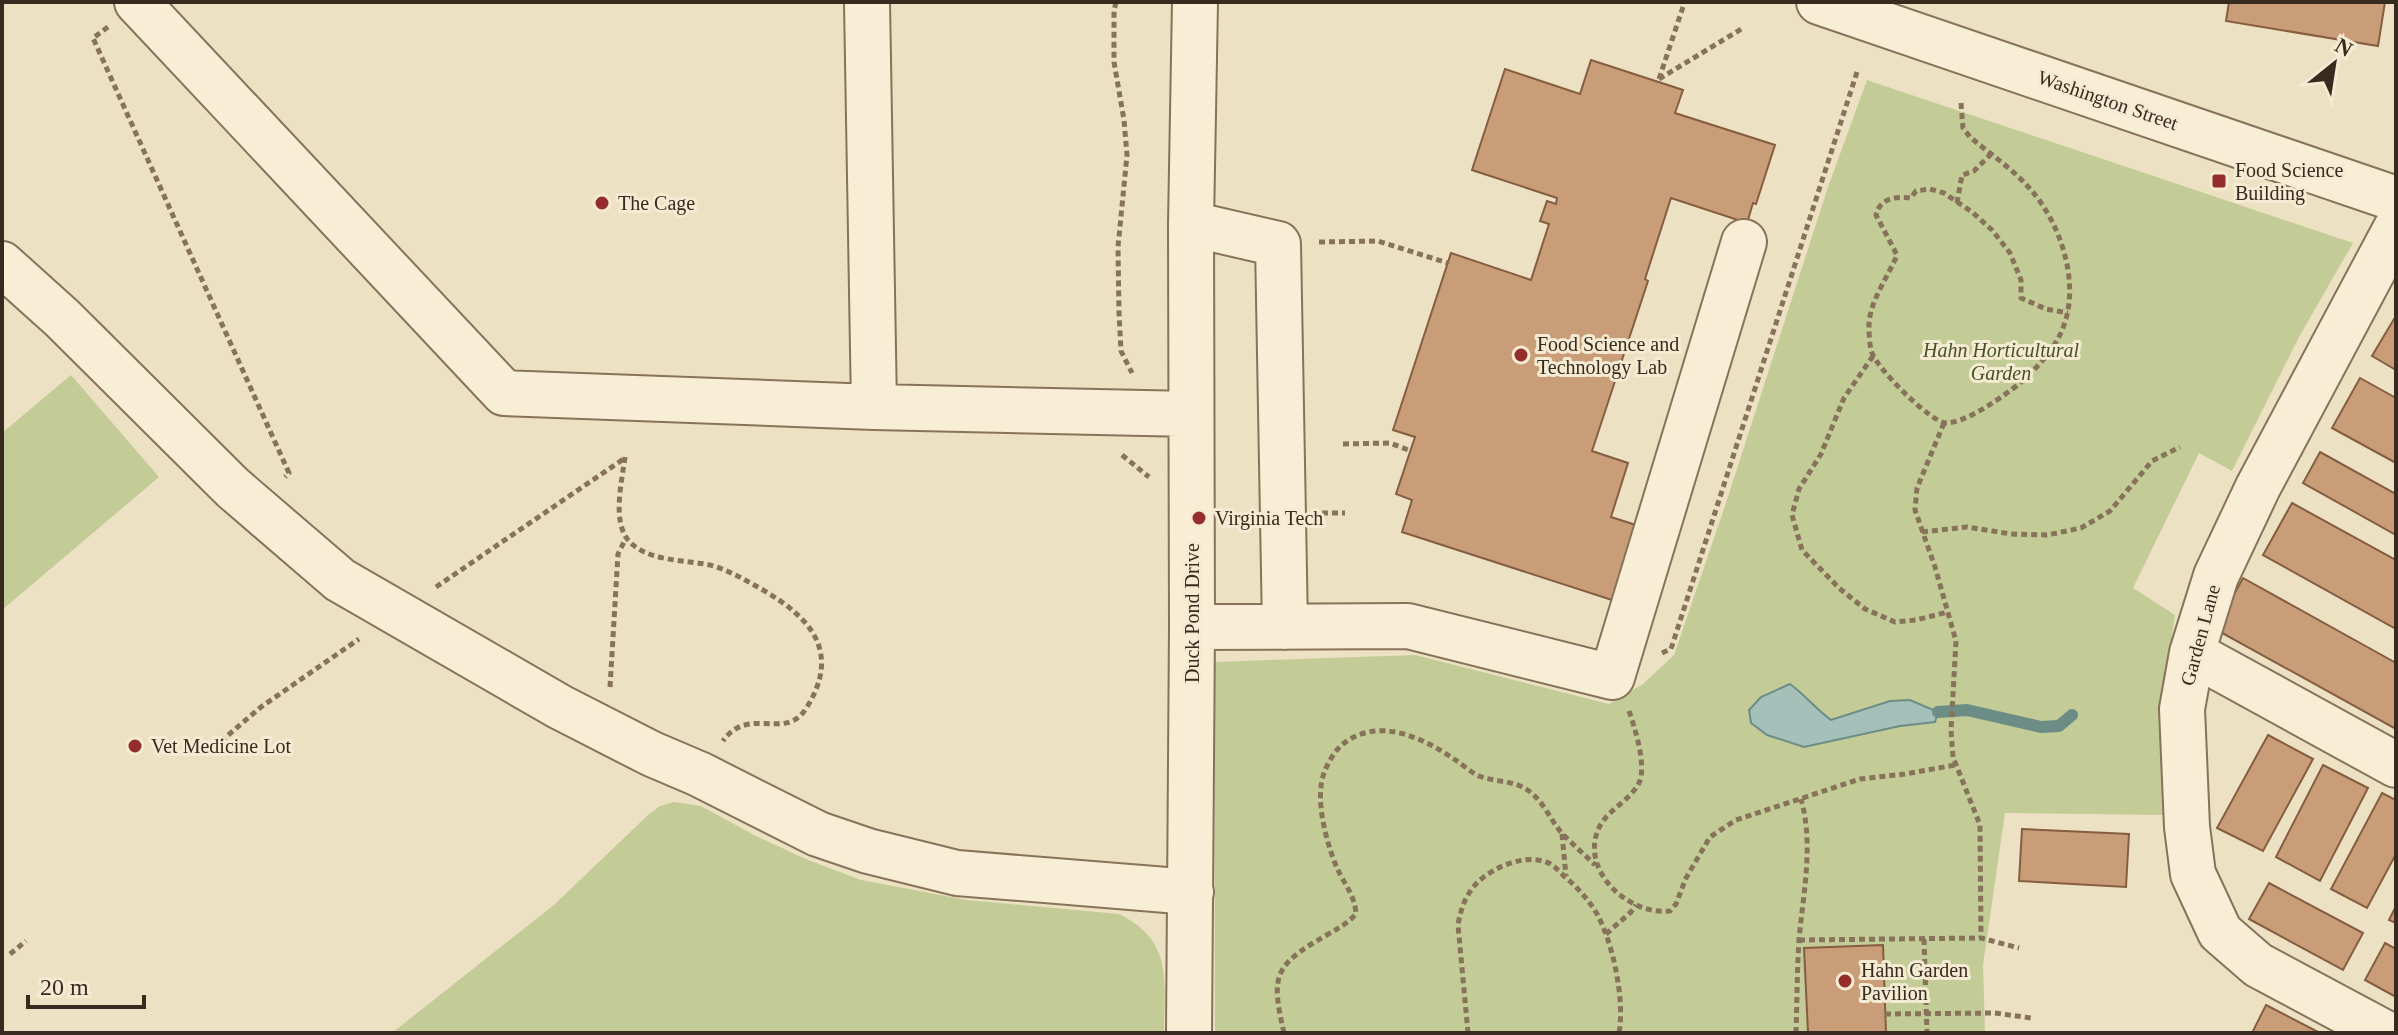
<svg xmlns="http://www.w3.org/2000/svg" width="2398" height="1035" viewBox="0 0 2398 1035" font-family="'Times New Roman',serif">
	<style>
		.green { fill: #c3cb97 }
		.water { fill: #a5c0b8; stroke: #6c8d86; stroke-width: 2 }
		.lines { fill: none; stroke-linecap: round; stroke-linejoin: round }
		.stream { stroke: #6c8d86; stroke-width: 12 }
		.building { fill: #ca9d79; stroke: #855d40; stroke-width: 2 }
		.minor-casing { stroke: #86735a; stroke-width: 48 }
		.path { stroke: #86735a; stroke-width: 5; stroke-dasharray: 6 4; stroke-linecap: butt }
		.minor { stroke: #f8eed5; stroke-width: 44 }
		.poi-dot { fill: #942d2c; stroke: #f4ebd2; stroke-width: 3 }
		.labels { text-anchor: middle; stroke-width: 6; stroke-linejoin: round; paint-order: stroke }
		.street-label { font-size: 20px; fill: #372a1e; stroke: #f4ebd2 }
		.poi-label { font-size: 20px; fill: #372a1e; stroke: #f4ebd2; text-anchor: start }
		.park-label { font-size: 20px; font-style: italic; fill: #465225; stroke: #f4ebd2 }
	</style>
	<rect width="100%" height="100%" fill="#ede1c3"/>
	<path class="green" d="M 1867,80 L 2353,243 L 2299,337 L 2232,471 L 2199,453 L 2133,588 L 2175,615 L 2167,670 L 2169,802 L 2163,815 L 2005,813 L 1983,965 L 1985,1033 L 1215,1033 L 1214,662 L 1415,655 L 1609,704 L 1643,684 L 1674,655 L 1725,506 L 1828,187 Z
		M 71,375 L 159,477 L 2,610 L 2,433 Z
		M 674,802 L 701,806 L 754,835 L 808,860 L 861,880 L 967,900 L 1119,914 C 1174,941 1164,981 1164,1033 L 392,1033 L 555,904 L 648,815 L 660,806 Z"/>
	<path class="water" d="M 1790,684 C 1805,695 1816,709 1831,720 L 1890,701 L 1910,700 L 1938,712 L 1935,722 L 1900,726 L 1804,747 L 1767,735 L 1751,723 L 1749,710 L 1761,697 Z"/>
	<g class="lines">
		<path class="stream" d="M 1938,712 L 1967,710 L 2041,727 L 2059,726 L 2072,715"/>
	</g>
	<path class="building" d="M 2229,2 L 2385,2 L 2378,46 L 2226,21 Z
		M 1591,60 L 1683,90 L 1675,113 L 1775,145 L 1756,204 L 1753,203 L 1747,223 L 1671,198 L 1645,279 L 1648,281 L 1592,451 L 1628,463 L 1611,517 L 1639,526 L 1615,601 L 1402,532 L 1412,500 L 1396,494 L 1415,437 L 1393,430 L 1451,253 L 1531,280 L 1549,224 L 1540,221 L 1547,201 L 1556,204 L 1557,198 L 1472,170 L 1505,69 L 1580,94 Z
		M 2394,319 L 2396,320 L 2396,370 L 2372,356 Z
		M 2360,378 L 2396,398 L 2396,463 L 2332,428 Z
		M 2320,452 L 2396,494 L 2396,535 L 2303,483 Z
		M 2292,503 L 2396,560 L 2396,629 L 2263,555 Z
		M 2243,578 L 2396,663 L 2396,729 L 2215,629 Z
		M 2268,735 L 2313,759 L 2263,851 L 2217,828 Z
		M 2323,765 L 2368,788 L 2320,881 L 2276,857 Z
		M 2382,793 L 2396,800 L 2396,854 L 2367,908 L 2331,889 Z
		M 2022,829 L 2129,834 L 2126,887 L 2019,881 Z
		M 2269,883 L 2363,933 L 2343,970 L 2249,919 Z
		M 2396,906 L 2396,923 L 2389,920 Z
		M 2385,943 L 2396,949 L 2396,997 L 2365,980 Z
		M 1883,945 L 1886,1033 L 1808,1033 L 1804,948 Z
		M 2266,1005 L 2320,1033 L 2252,1033 Z"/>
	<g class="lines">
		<defs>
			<path id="minor" d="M 137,2 L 504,393 L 874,407 L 1191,414
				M 867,2 L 874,407
				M 1819,2 L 2396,199
				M 1191,224 L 1278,244 L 1285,627
				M 2,264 L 62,318 L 233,488 L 340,580 L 560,707 L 652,754 L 699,774 L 818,834 L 868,851 L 957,873 L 1191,892
				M 1192,627 L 1408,626 L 1612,677 L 1744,242
				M 2192,653 L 2396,765
				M 1189,1033 L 1192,627 L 1191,224 L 1195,2
				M 2385,1033 L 2258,965 L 2220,932 L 2193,874 L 2187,827 L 2182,709 L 2192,653 L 2216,576 L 2258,487 L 2396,228"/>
		</defs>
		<use href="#minor" class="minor-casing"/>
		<path class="path" d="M 1116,2 L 1114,11 L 1114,62 L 1124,120 L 1127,155 L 1118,247 L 1119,313 L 1121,351 L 1132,373
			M 108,27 L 93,38 L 289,473 L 285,477
			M 1659,79 L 1743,28
			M 1659,79 L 1683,7
			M 1961,103 L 1963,128 L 1970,137 C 1990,154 2013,169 2030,189 C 2060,222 2080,281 2064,325 C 2056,348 2038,367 2020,383 C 2004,396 1966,423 1946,423 C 1930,422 1877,368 1872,353 C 1869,344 1869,332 1869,323 C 1871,299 1888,277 1897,255 L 1876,215 C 1880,198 1896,196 1911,198 L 1916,191 L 1930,189 L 1944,193 L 1972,212 L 1992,230 L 2010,253 L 2021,280 L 2021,298 L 2046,309 L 2068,313
			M 1957,203 L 1962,175 L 1974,171 L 1991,154
			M 1319,242 L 1378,241 L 1448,263
			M 1873,356 L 1844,398 L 1821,454 L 1799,489 L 1792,515 L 1802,550 L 1839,588 L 1865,609 L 1895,622 L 1916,620 L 1948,612
			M 1944,423 L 1917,488 L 1915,510 L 1935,567 L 1956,641 L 1951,730 L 1953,757 L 1980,825 L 1981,938
			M 1343,444 L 1390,443 L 1411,451
			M 1122,455 L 1149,477
			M 625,457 C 622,481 612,520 628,540 C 648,563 687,559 714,566 C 732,572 747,581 763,590 C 811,618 841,652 807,707 C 786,743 749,704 723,741
			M 1322,513 L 1345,513
			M 1922,532 L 1967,527 L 2011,534 L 2047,535 L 2081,528 L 2110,511 L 2152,461 L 2180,447
			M 436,587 L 625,458
			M 1662,653 L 1671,649 L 1858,69
			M 610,687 L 618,554 L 626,538
			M 1629,711 C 1635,728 1647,767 1639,783 C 1630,800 1610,809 1601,824 C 1576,867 1627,916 1670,911 L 1676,904 L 1686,878 L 1710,837 L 1736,820 L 1860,779 L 1905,774 L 1955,765
			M 213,748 L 261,707 L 359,639
			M 1562,834 L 1566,876
			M 1606,934 L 1631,912 L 1636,905
			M 1924,939 L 1927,1033
			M 1799,940 L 1981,938 L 2019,948
			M 10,954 L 26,941
			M 1885,1014 L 1995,1013 L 2031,1018
			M 1284,1033 C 1271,976 1273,966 1325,936 C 1337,929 1347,924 1356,914 C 1355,896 1345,885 1338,870 C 1328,848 1318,811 1321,787 C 1322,771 1334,749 1347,741 C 1382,718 1423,738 1454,759 C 1462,764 1470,772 1479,776 C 1494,782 1512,780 1526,789 C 1542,799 1549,817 1560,831 C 1571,843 1584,854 1595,865
			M 1468,1033 L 1458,925 C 1462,901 1471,883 1493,871 C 1508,862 1529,856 1546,862 C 1553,864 1559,871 1565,877 C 1578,888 1588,899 1597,914 C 1613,943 1625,1000 1619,1033
			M 1796,1033 C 1797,1002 1797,971 1799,940 C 1803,894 1814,845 1801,799"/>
		<use href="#minor" class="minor"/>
	</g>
	<g class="poi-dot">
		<rect x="2211" y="173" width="16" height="16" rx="4"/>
		<circle cx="602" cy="203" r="8"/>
		<circle cx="1521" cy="355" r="8"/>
		<circle cx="1199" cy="518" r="8"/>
		<circle cx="135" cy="746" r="8"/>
		<circle cx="1845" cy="981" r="8"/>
	</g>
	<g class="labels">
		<g class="street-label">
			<text transform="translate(2108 100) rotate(19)" y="7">Washington Street</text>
			<text transform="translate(1192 613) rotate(-90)" y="7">Duck Pond Drive</text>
			<text transform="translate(2200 635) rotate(-75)" y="7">Garden Lane</text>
		</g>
		<g class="poi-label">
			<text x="2235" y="177">Food Science<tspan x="2235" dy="23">Building</tspan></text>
			<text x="618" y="210">The Cage</text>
			<text x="1537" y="351">Food Science and<tspan x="1537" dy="23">Technology Lab</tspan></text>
			<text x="1215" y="525">Virginia Tech</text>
			<text x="151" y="753">Vet Medicine Lot</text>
			<text x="1861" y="977">Hahn Garden<tspan x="1861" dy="23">Pavilion</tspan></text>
		</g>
		<g class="park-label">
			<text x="2001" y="357">Hahn Horticultural<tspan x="2001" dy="23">Garden</tspan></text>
		</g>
	</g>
	<rect width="2398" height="1035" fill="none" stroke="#372a1e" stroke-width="8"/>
	<g transform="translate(2334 64) rotate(30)" stroke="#f4ebd2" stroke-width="6" paint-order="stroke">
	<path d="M0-6L14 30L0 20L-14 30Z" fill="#372a1e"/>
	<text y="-12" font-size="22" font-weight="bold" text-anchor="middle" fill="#372a1e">N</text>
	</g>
	<path d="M28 995v12h116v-12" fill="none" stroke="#372a1e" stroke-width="4"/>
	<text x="40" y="995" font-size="24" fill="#372a1e" stroke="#f4ebd2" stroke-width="6" paint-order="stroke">20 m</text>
</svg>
